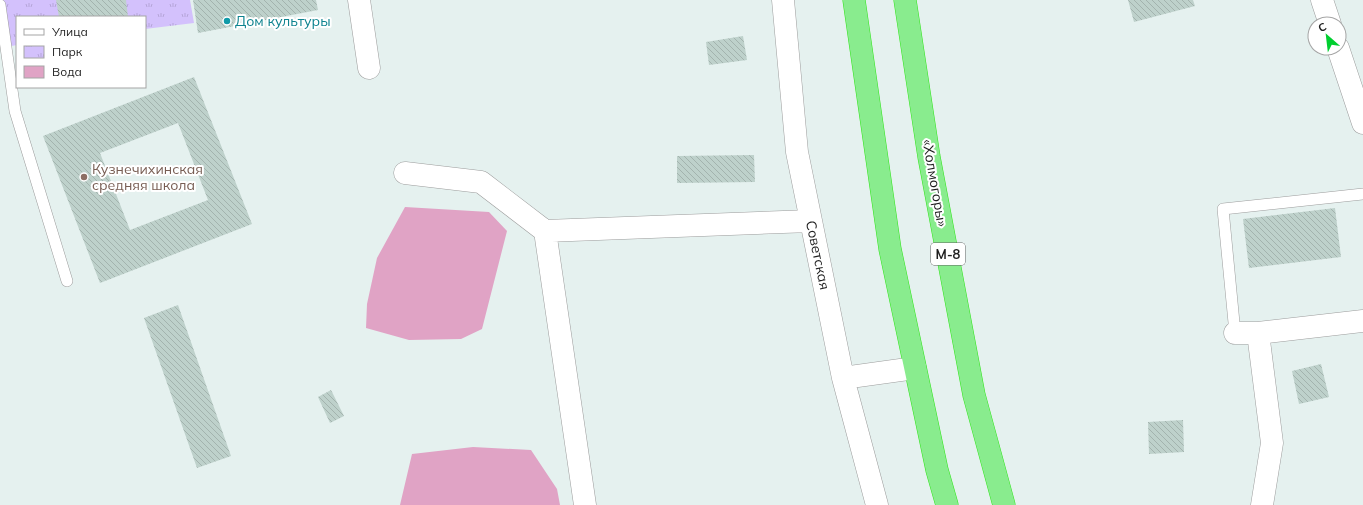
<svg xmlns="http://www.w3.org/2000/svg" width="1363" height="505" viewBox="0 0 1363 505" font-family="Mulish,sans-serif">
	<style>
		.park { fill: url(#park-tufts) }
		.water { fill: #e0a3c5 }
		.building { fill: url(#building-back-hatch); fill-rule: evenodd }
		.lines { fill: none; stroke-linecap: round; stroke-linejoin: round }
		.lane-casing { stroke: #9c9c9c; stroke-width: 12 }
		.street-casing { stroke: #9c9c9c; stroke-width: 23 }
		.highway-casing { stroke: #33e41d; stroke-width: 23 }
		.lane { stroke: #fff; stroke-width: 11 }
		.street { stroke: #fff; stroke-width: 22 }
		.highway { stroke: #89ec8e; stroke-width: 22 }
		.culture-dot { fill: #0f9aa8; stroke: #fff; stroke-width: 1.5 }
		.education-dot { fill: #8d6e63; stroke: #fff; stroke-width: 1.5 }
		.labels { text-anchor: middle; stroke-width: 4; stroke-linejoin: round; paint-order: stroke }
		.shield { fill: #fff; stroke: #626262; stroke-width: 1 }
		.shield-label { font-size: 13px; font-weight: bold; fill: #1f1f1f }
		.culture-label { font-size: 14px; fill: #0d838f; stroke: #fff; text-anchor: start }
		.education-label { font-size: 14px; fill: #785e54; stroke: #fff; text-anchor: start }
		.street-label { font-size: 14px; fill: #1f1f1f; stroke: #fff }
	</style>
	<defs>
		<pattern id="park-tufts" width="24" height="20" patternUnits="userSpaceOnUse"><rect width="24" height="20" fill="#d3c1fc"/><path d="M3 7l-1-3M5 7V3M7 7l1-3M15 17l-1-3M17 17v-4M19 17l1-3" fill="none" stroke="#b5a5d8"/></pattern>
		<pattern id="building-back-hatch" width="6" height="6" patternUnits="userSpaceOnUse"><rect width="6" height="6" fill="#bed1cb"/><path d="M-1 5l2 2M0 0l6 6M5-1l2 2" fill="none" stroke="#a3b3ae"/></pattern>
	</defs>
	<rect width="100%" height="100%" fill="#e5f1ef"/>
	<path class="park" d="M 0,0 L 190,0 L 194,23 L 145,29 L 145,17 L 17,17 L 17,45 L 6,47 Z"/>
	<path class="water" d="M 405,207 L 489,212 L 507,231 L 482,329 L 461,339 L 409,340 L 366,328 L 367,304 L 377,258 Z
		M 473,447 L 531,450 L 557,489 L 560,505 L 400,505 L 412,454 Z"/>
	<path class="building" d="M 56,0 L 126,0 L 128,17 L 59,17 Z
		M 193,0 L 316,0 L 318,10 L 198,33 Z
		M 1128,0 L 1193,0 L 1195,6 L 1134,22 Z
		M 743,36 L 747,60 L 709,65 L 706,42 Z
		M 194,77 L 252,224 L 100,283 L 43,136 ZM 178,123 L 208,200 L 130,230 L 100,153 Z
		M 754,155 L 755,182 L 677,183 L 677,156 Z
		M 1335,208 L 1341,257 L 1249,268 L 1243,219 Z
		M 178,305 L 231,456 L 197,468 L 144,318 Z
		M 1321,364 L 1329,397 L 1299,404 L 1292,371 Z
		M 331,390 L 344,416 L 330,423 L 318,397 Z
		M 1183,420 L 1184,452 L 1149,454 L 1148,422 Z"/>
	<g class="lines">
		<defs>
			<path id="lane" d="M 0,5 L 15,111 L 67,281
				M 1235,333 L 1223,209 L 1363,194"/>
			<path id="street" d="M 359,0 L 369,68
				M 783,0 L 797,152 L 843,378 L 877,505
				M 1322,0 L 1330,24
				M 1338,48 L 1363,123
				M 405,173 L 481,182 L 545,231
				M 1235,333 L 1258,333 L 1363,321
				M 1258,333 L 1272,443 L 1262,505
				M 843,378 L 915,368
				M 585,505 L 545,231 L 811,221"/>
			<path id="highway" d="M 854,0 L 890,249 L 937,470 L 947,505
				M 905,0 L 929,157 L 974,395 L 1004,505"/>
		</defs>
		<use href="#lane" class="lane-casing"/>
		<use href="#street" class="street-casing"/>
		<use href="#highway" class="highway-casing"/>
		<use href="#lane" class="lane"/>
		<use href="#street" class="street"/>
		<use href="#highway" class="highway"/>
	</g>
	<circle class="culture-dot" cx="227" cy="21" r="4"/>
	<circle class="education-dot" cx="84" cy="177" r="4"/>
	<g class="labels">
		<rect class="shield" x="931" y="243" width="34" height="22" rx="3"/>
		<g class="shield-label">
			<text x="948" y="259">М-8</text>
		</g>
		<g class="culture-label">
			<text x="235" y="26">Дом культуры</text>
		</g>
		<g class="education-label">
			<text x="92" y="174">Кузнечихинская<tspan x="92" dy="16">средняя школа</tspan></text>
		</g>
		<g class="street-label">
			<text transform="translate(935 183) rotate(80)" y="5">«Холмогоры»</text>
			<text transform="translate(818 255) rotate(78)" y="5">Советская</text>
		</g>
	</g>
	<rect x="16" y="16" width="130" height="72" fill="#ffffff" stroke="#a5a5a5"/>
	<rect x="24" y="29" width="20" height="6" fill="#ffffff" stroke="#a5a5a5"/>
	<text x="52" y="36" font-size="12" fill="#1f1f1f">Улица</text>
	<rect x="24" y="46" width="20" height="12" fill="url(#park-tufts)" stroke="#a5a5a5"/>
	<text x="52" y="56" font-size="12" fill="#1f1f1f">Парк</text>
	<rect x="24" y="66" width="20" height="12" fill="#e0a3c5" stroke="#a5a5a5"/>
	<text x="52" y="76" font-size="12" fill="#1f1f1f">Вода</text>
	<g transform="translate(1327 36) rotate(332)"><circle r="19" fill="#ffffff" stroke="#a5a5a5"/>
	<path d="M0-3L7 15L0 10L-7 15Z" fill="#00cf30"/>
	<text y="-6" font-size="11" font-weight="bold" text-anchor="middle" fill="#1f1f1f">С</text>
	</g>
</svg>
